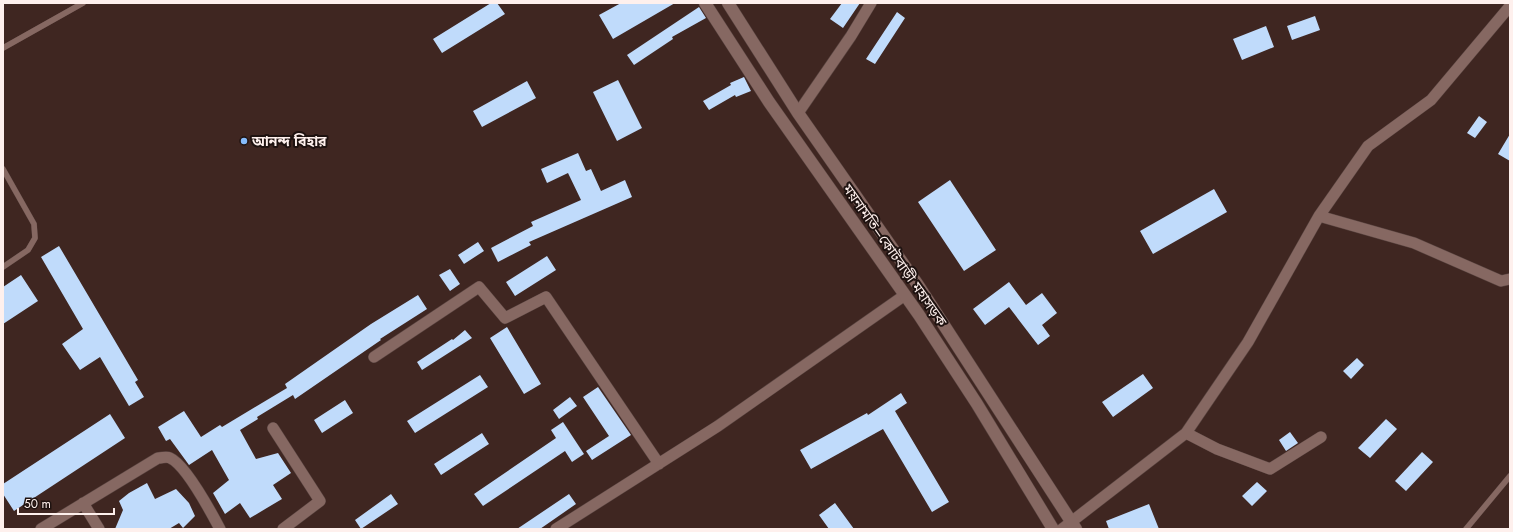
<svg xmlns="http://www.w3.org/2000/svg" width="1513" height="532" viewBox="0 0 1513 532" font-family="Jost,'Noto Sans Bengali',sans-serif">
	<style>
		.building { fill: #c0dbfb }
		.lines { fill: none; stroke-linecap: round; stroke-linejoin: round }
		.lane-casing { stroke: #594440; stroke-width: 6 }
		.street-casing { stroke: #594440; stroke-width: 12 }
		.secondary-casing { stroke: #594440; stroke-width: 13 }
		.lane { stroke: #866862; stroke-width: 5.5 }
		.street { stroke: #866862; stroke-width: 11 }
		.secondary { stroke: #866862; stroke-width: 12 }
		.poi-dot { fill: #86bbfb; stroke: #1e1210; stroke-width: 1.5 }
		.labels { text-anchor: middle; stroke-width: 4; stroke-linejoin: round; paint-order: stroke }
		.poi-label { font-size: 14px; font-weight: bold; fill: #fef0ed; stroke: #1e1210; text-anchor: start }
		.street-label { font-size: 14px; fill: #fef0ed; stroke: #1e1210 }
	</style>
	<rect width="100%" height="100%" fill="#3f2621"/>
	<path class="building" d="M 491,3 L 497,3 L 505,14 L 442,53 L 433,39 Z
		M 621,3 L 675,3 L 613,39 L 599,15 Z
		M 842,3 L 860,3 L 843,28 L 830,19 Z
		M 699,7 L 706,18 L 672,37 L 673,39 L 634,65 L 627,55 Z
		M 897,12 L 905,18 L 875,64 L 866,59 Z
		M 1315,16 L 1320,30 L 1292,40 L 1287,26 Z
		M 1266,26 L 1274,47 L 1242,60 L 1233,39 Z
		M 744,77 L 751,91 L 736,97 L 735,95 L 709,110 L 703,101 L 731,85 L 730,83 Z
		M 618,80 L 642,128 L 617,141 L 593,92 Z
		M 527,81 L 536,98 L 482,127 L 473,111 Z
		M 1479,116 L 1487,122 L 1475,138 L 1467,133 Z
		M 1510,134 L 1510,161 L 1498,154 Z
		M 578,153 L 586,171 L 591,169 L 601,191 L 625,180 L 632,197 L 529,242 L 531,245 L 498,262 L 491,248 L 533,226 L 531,222 L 581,200 L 568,173 L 547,183 L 541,169 Z
		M 950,180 L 996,250 L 964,271 L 918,202 Z
		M 1214,189 L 1227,212 L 1153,254 L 1140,231 Z
		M 478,242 L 484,251 L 464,264 L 458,255 Z
		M 59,246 L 138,380 L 135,382 L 144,397 L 129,406 L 100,357 L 80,370 L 62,344 L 83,329 L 41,257 Z
		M 547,256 L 556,270 L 515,296 L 506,282 Z
		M 450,269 L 460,284 L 450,291 L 439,275 Z
		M 21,275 L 38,301 L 3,324 L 3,287 Z
		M 1009,282 L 1026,305 L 1042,293 L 1057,313 L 1042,325 L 1050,336 L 1038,345 L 1009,307 L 985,325 L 973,309 Z
		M 418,295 L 427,309 L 380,339 L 381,340 L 295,399 L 293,395 L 257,417 L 258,419 L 240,430 L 256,459 L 278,453 L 291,473 L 273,485 L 282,499 L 250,518 L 240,503 L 225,514 L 213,493 L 229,480 L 212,450 L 189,465 L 170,439 L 166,441 L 158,427 L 184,411 L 201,437 L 220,425 L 222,427 L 287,388 L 285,384 L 371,324 Z
		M 507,327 L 541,384 L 524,394 L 490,338 Z
		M 465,330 L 472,338 L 422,370 L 417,362 L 452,339 L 453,340 Z
		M 1357,358 L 1364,365 L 1351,379 L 1343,371 Z
		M 1143,374 L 1153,388 L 1113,417 L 1102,402 Z
		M 480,375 L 488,387 L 415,433 L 407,421 Z
		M 598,387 L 631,435 L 592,460 L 586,451 L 609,436 L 583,397 Z
		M 901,393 L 907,403 L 895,411 L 949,502 L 932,512 L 883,429 L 811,469 L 800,450 L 867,413 L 868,415 Z
		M 570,397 L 577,406 L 559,419 L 553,410 Z
		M 345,400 L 353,413 L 322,433 L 314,420 Z
		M 110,414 L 125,438 L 14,511 L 3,494 L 3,484 Z
		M 1386,419 L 1397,429 L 1370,458 L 1358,448 Z
		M 563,422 L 584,454 L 572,462 L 565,451 L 483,506 L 474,494 L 556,438 L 551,430 Z
		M 1290,432 L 1298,443 L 1286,451 L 1279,440 Z
		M 482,433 L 489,444 L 441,475 L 434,464 Z
		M 1422,452 L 1433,462 L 1406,491 L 1395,481 Z
		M 1257,482 L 1267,491 L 1252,506 L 1242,496 Z
		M 147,483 L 155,499 L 176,489 L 189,503 L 195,516 L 183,528 L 179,523 L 169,529 L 115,529 L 123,510 L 119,501 L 129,493 Z
		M 391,494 L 398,504 L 361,529 L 355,520 Z
		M 569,494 L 576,504 L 540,529 L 517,529 Z
		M 835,503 L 854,529 L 829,529 L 819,515 Z
		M 1149,504 L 1159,529 L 1109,529 L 1106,521 Z"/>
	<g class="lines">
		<defs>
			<path id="lane" d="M 3,48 L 83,3
				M 3,169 L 34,224 L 35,238 L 28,250 L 3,267
				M 1466,529 L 1510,476"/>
			<path id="street" d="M 798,113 L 851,36 L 871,3
				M 1319,216 L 1414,243 L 1501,281 L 1510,279
				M 374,357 L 479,287 L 505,318 L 546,297 L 659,464
				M 273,428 L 320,501 L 283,529
				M 1186,433 L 1217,449 L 1270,469 L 1321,437
				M 83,503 L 99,529
				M 41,529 L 158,458 C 163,458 166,456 170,458 C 186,465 211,512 220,529
				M 556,529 L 718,426 L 905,295
				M 1062,529 L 1186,433 L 1248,342 L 1319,216 L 1368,146 L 1431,100 L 1510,6"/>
			<path id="secondary" d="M 705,3 L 769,102 L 919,315 L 977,404 L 1053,529
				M 728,3 L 798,113 L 918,285 L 1076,529"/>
		</defs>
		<use href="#lane" class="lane-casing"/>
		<use href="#street" class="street-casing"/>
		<use href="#secondary" class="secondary-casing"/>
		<use href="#lane" class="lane"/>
		<use href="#street" class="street"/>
		<use href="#secondary" class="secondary"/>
	</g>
	<circle class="poi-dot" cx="244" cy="141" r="4"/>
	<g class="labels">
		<g class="poi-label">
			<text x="252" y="146">আনন্দ বিহার</text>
		</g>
		<g class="street-label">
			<text transform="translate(895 255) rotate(55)" y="5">ময়নামতি–কোটবাড়ী মহাসড়ক</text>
		</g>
	</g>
	<rect width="1513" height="532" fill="none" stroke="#fef0ed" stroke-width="8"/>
	<path d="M18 508v6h96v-6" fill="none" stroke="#fef0ed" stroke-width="2"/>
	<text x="24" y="508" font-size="12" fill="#fef0ed" stroke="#1e1210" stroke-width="3" paint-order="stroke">50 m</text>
</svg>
